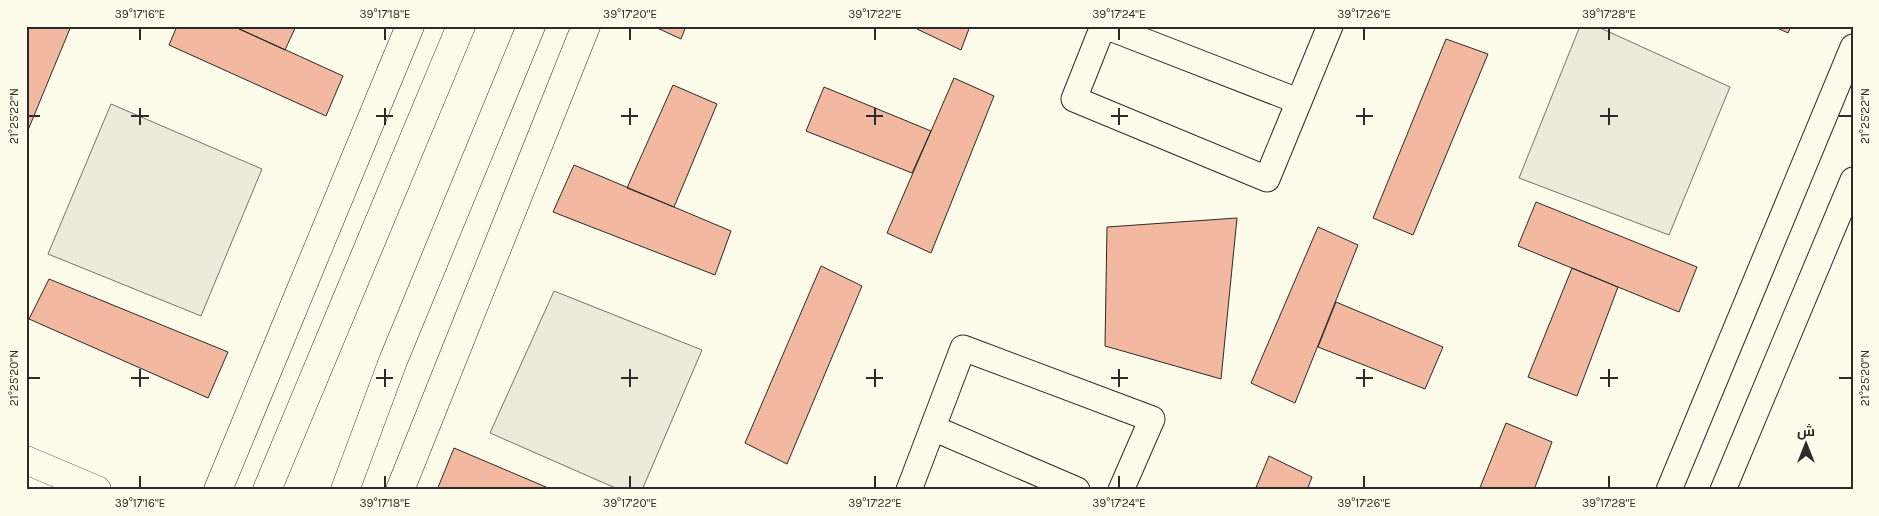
<svg xmlns="http://www.w3.org/2000/svg" width="1879" height="516" viewBox="0 0 1879 516" font-family="Karla,Cairo,sans-serif">
	<style>
		.parking { fill: #eceadb; stroke: #74746e }
		.building { fill: #f2b8a0; stroke: #2b2b2b }
		.lines { fill: none; stroke-linecap: round; stroke-linejoin: round }
		.minor-casing { stroke: #2b2b2b; stroke-width: 27 }
		.secondary-casing { stroke: #2b2b2b; stroke-width: 29 }
		.minor { stroke: #fdfbea; stroke-width: 25 }
		.secondary { stroke: #fdfbea; stroke-width: 28 }
		.ticks { fill: none; stroke: #2b2b2b; stroke-width: 2 }
		.neatline { fill: none; stroke: #2b2b2b; stroke-width: 2 }
		.ticks-label { font-size: 12px; text-anchor: middle; fill: #2b2b2b }
	</style>
	<rect width="100%" height="100%" fill="#fdfbea"/>
	<path class="parking" d="M 1580,26 L 1596,26 L 1730,87 L 1669,235 L 1519,178 Z
		M 111,104 L 262,169 L 201,316 L 48,254 Z
		M 554,291 L 702,350 L 642,490 L 620,490 L 490,433 Z"/>
	<path class="building" d="M 26,26 L 71,26 L 26,135 Z
		M 177,26 L 233,26 L 343,76 L 326,116 L 169,45 Z
		M 240,26 L 296,26 L 285,50 L 239,29 Z
		M 653,26 L 686,26 L 681,39 Z
		M 918,26 L 970,26 L 961,50 L 917,29 Z
		M 1773,26 L 1791,26 L 1788,33 Z
		M 1446,39 L 1488,54 L 1413,235 L 1373,218 Z
		M 954,78 L 994,96 L 931,253 L 887,233 Z
		M 673,85 L 717,104 L 674,207 L 627,188 Z
		M 824,87 L 931,131 L 912,173 L 806,131 Z
		M 574,165 L 731,231 L 715,275 L 553,212 Z
		M 1536,202 L 1697,267 L 1679,312 L 1518,246 Z
		M 1237,218 L 1221,379 L 1105,346 L 1107,227 Z
		M 1318,227 L 1358,245 L 1295,403 L 1251,383 Z
		M 821,266 L 862,286 L 787,464 L 745,443 Z
		M 1572,268 L 1618,287 L 1577,396 L 1528,377 Z
		M 49,279 L 228,352 L 208,398 L 29,319 Z
		M 1336,302 L 1443,347 L 1425,389 L 1318,347 Z
		M 1506,423 L 1552,442 L 1534,490 L 1479,490 Z
		M 454,448 L 553,490 L 437,490 Z
		M 1269,456 L 1312,477 L 1307,490 L 1255,490 Z"/>
	<g class="lines">
		<defs>
			<path id="minor" d="M 1103,26 L 1074,99 L 1267,179 L 1330,26
				M 1105,26 L 1298,101
				M 933,428 L 1077,490
				M 909,490 L 963,348 L 1152,419 L 1121,490
				M 1669,490 L 1853,47
				M 1723,490 L 1853,180"/>
			<path id="secondary" d="M 26,460 L 97,490
				M 218,490 L 410,26
				M 267,490 L 461,26
				M 345,490 L 393,361 L 531,26
				M 400,490 L 586,26"/>
		</defs>
		<use href="#minor" class="minor-casing"/>
		<use href="#secondary" class="secondary-casing"/>
		<use href="#minor" class="minor"/>
		<use href="#secondary" class="secondary"/>
	</g>
	<path class="ticks" d="M 140,28 L 140,40M 385,28 L 385,40M 630,28 L 630,40M 875,28 L 875,40M 1119,28 L 1119,40M 1364,28 L 1364,40M 1609,28 L 1609,40M 140,108 L 140,125M 385,108 L 385,125M 630,108 L 630,125M 875,108 L 875,125M 1119,108 L 1119,125M 1364,108 L 1364,125M 1609,108 L 1609,125M 28,116 L 40,116M 131,116 L 149,116M 376,116 L 393,116M 621,116 L 638,116M 866,116 L 883,116M 1111,116 L 1128,116M 1356,116 L 1373,116M 1600,116 L 1618,116M 1839,116 L 1852,116M 140,369 L 140,387M 385,369 L 385,387M 630,369 L 630,387M 875,369 L 875,387M 1119,369 L 1119,387M 1364,369 L 1364,387M 1609,369 L 1609,387M 28,378 L 40,378M 131,378 L 149,378M 376,378 L 393,378M 621,378 L 638,378M 866,378 L 883,378M 1111,378 L 1128,378M 1356,378 L 1373,378M 1600,378 L 1618,378M 1839,378 L 1852,378M 140,476 L 140,488M 385,476 L 385,488M 630,476 L 630,488M 875,476 L 875,488M 1119,476 L 1119,488M 1364,476 L 1364,488M 1609,476 L 1609,488"/>
	<rect width="1879" height="516" fill="none" stroke="#fdfbea" stroke-width="55"/>
	<g transform="translate(1806 444)" stroke="#fdfbea" stroke-width="4" paint-order="stroke">
	<path d="M0-4L9 19L0 12L-9 19Z" fill="#2b2b2b"/>
	<text y="-8" font-size="14" font-weight="bold" text-anchor="middle" fill="#2b2b2b">ش</text>
	</g>
	<rect x="28" y="28" width="1824" height="460" class="neatline"/>
	<g class="ticks-label">
		<text x="140" y="18">39°17'16"E</text>
		<text x="385" y="18">39°17'18"E</text>
		<text x="630" y="18">39°17'20"E</text>
		<text x="875" y="18">39°17'22"E</text>
		<text x="1119" y="18">39°17'24"E</text>
		<text x="1364" y="18">39°17'26"E</text>
		<text x="1609" y="18">39°17'28"E</text>
		<text transform="translate(14 116) rotate(-90)" y="4">21°25'22"N</text>
		<text transform="translate(1865 116) rotate(-90)" y="4">21°25'22"N</text>
		<text transform="translate(14 378) rotate(-90)" y="4">21°25'20"N</text>
		<text transform="translate(1865 378) rotate(-90)" y="4">21°25'20"N</text>
		<text x="140" y="507">39°17'16"E</text>
		<text x="385" y="507">39°17'18"E</text>
		<text x="630" y="507">39°17'20"E</text>
		<text x="875" y="507">39°17'22"E</text>
		<text x="1119" y="507">39°17'24"E</text>
		<text x="1364" y="507">39°17'26"E</text>
		<text x="1609" y="507">39°17'28"E</text>
	</g>
</svg>
